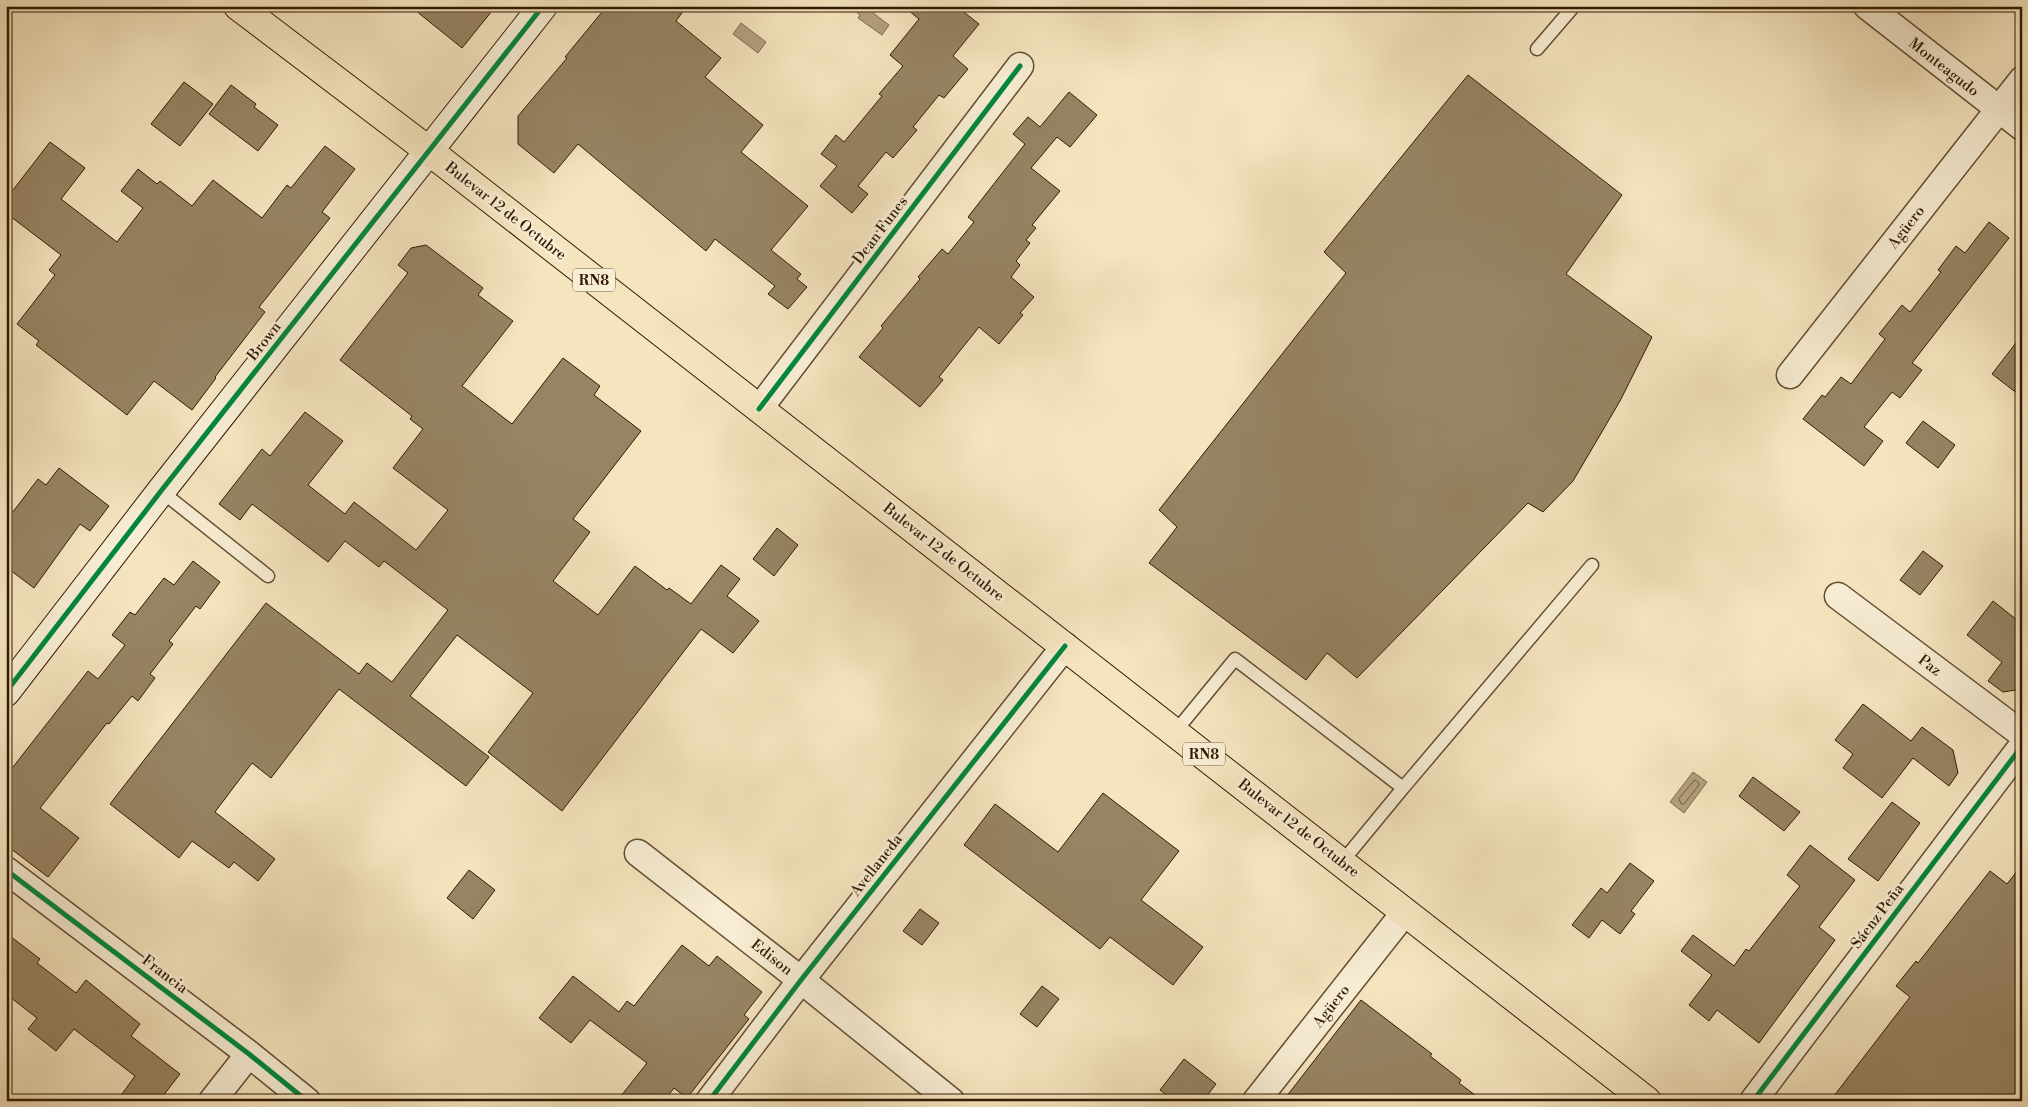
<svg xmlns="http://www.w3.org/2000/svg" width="2028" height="1107" viewBox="0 0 2028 1107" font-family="'Libre Bodoni',serif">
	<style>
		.water { fill: #b3a07f; stroke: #7f6a4d }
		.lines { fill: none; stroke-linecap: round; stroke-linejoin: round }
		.shore { stroke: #725d40; stroke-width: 1 }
		.building { fill: #978464; stroke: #321a02 }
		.lane-casing { stroke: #634d31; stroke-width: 15 }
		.street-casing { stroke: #634d31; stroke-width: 29 }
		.secondary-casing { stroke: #321a02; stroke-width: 30 }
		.highway-casing { stroke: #321a02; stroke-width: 30 }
		.lane { stroke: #f8eed5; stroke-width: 12 }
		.street { stroke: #f8eed5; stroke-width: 26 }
		.secondary { stroke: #f8eed5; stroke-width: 28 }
		.highway { stroke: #f5e5bf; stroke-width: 28 }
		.cycleway-casing { stroke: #f8eed5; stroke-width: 8 }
		.cycleway { stroke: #00873e; stroke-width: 5 }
		.labels { text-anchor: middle; stroke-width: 5; stroke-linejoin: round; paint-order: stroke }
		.shield { fill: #f8eed5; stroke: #6d5a41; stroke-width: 1 }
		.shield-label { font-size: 14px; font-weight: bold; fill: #321a02 }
		.street-label { font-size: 15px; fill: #321a02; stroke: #f8eed5 }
	</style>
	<rect width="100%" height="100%" fill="#f5e5bf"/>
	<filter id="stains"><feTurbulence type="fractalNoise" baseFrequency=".004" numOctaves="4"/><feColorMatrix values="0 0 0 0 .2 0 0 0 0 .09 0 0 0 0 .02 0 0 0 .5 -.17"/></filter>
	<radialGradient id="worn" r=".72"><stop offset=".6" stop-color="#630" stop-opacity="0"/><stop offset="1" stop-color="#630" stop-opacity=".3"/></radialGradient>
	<path class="water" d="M 856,6 L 864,6 L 889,25 L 882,35 L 858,18 L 860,15 L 854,10 Z
		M 741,23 L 766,42 L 758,53 L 733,34 Z
		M 1693,772 L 1707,782 L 1684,813 L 1670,802 Z"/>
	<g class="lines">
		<path class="shore" d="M 1695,780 L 1698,782 L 1699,785 L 1684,804 L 1681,804 L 1679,799 Z"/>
	</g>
	<path class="building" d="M 410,6 L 496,6 L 462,48 Z
		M 607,6 L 687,6 L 676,21 L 721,58 L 705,77 L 763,125 L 741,152 L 808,206 L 771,250 L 801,274 L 797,279 L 807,287 L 788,309 L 768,294 L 775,286 L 715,239 L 706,251 L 578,144 L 554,173 L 518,144 L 518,116 L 567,58 L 565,57 Z
		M 903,6 L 956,6 L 979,24 L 953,56 L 968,69 L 944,98 L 939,95 L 913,127 L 917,130 L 893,158 L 886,152 L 858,186 L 868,194 L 852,213 L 820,186 L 837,166 L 821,154 L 836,135 L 844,142 L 882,96 L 879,94 L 903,66 L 890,55 L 919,19 Z
		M 1468,75 L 1622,195 L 1566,274 L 1652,337 L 1620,401 L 1573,481 L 1543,512 L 1528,503 L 1357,678 L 1327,653 L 1306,680 L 1149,563 L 1177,527 L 1159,510 L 1346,273 L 1324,252 Z
		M 184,82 L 213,104 L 180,146 L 151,124 Z
		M 231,85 L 256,104 L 254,107 L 278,125 L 258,151 L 209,114 Z
		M 1069,92 L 1097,115 L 1070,147 L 1057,137 L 1031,168 L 1060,191 L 1032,225 L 1036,228 L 1026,240 L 1030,243 L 1016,261 L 1020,265 L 1011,277 L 1034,297 L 1020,313 L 1023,315 L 999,344 L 979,327 L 939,377 L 943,380 L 920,407 L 859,357 L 883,328 L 881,326 L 920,279 L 918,277 L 942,249 L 948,254 L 974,222 L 968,217 L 1025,144 L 1013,134 L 1028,117 L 1040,127 Z
		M 50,142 L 85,168 L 61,199 L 117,242 L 143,208 L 121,191 L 138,169 L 157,184 L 160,181 L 192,206 L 213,180 L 262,218 L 287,185 L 291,188 L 325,146 L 355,169 L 322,212 L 330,218 L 259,307 L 265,312 L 215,377 L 216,378 L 192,410 L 154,381 L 127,415 L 36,345 L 39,341 L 17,324 L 55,275 L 49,270 L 61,255 L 6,213 L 6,199 Z
		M 1989,222 L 2009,238 L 1912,363 L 1922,370 L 1900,398 L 1892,392 L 1864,427 L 1883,441 L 1864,466 L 1803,419 L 1822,395 L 1825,397 L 1841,377 L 1851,384 L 1885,339 L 1879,334 L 1902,305 L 1910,312 L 1941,272 L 1938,270 L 1956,246 L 1965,253 Z
		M 426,245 L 483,288 L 478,295 L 513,321 L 462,386 L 512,424 L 563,358 L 600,386 L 594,395 L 641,431 L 573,519 L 590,532 L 553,581 L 598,615 L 635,566 L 667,590 L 669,588 L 691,604 L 721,565 L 740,579 L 727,596 L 759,621 L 733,653 L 701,629 L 562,811 L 488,752 L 533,693 L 457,635 L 410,696 L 489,757 L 466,786 L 339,689 L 271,778 L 252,763 L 215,812 L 275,859 L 258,881 L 234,862 L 229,868 L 192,841 L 179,858 L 110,804 L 266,603 L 359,674 L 367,663 L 392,682 L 448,610 L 384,561 L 379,567 L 345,541 L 328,562 L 252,504 L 240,520 L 219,504 L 262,449 L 270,456 L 305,412 L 343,441 L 308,485 L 345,514 L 354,502 L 416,550 L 448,510 L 393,468 L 423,429 L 410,419 L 412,416 L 340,360 L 408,273 L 398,265 L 411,248 Z
		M 2022,335 L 2022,397 L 1992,374 Z
		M 1923,421 L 1955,445 L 1938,468 L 1906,443 Z
		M 59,468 L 109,506 L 90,531 L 80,524 L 34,588 L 6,567 L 6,521 L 38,479 L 46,485 Z
		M 777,528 L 798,545 L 774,576 L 753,559 Z
		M 1923,551 L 1943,566 L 1920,595 L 1900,580 Z
		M 193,561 L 220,582 L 200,609 L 196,606 L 169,641 L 173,644 L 150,674 L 155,678 L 138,701 L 132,696 L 109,724 L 107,723 L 40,808 L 79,838 L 48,877 L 6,845 L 6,776 L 88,671 L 98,679 L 125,645 L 112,635 L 130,612 L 135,615 L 164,578 L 174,585 Z
		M 1993,601 L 2022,624 L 2022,689 L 2003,692 L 1988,681 L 2002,662 L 1967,635 Z
		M 1863,704 L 1911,741 L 1922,727 L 1953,750 L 1958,773 L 1949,786 L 1913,758 L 1882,798 L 1843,768 L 1853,754 L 1835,740 Z
		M 1753,777 L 1800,812 L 1784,831 L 1739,796 Z
		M 1103,793 L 1179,851 L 1141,900 L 1203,947 L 1173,985 L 1110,937 L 1100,949 L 964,845 L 995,804 L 1058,852 Z
		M 1892,802 L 1920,823 L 1878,881 L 1848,859 Z
		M 1810,845 L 1855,880 L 1819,927 L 1835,940 L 1759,1043 L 1717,1010 L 1709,1021 L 1689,1005 L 1712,975 L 1681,951 L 1693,935 L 1734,966 L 1746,949 L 1749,951 L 1800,886 L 1787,875 Z
		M 1630,863 L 1654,881 L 1631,911 L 1635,914 L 1620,934 L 1602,920 L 1589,938 L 1572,925 L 1601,888 L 1607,893 Z
		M 2022,865 L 2022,1101 L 1830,1101 L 1910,997 L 1896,986 L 1916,961 L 1918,963 L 1990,871 L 2007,884 Z
		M 469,870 L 495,890 L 473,919 L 447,898 Z
		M 920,909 L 939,923 L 922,945 L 903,931 Z
		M 6,933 L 40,959 L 37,963 L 76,993 L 86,980 L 140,1024 L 131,1036 L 180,1074 L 159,1101 L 117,1101 L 135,1076 L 74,1029 L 56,1051 L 28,1029 L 37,1018 L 6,994 Z
		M 682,945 L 709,966 L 717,956 L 762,992 L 744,1015 L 749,1019 L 687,1098 L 674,1088 L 664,1101 L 617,1101 L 647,1063 L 590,1020 L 571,1043 L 539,1018 L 573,976 L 619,1012 L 627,1001 L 634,1006 Z
		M 1042,986 L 1059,999 L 1037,1027 L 1020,1014 Z
		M 1361,1000 L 1432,1054 L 1430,1056 L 1461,1080 L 1459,1083 L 1483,1101 L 1283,1101 Z
		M 1184,1059 L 1216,1084 L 1203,1101 L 1174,1101 L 1160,1090 Z"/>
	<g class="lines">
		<defs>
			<path id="lane" d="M 1537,49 L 1574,6
				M 161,491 L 268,576
				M 1175,732 L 1235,659 L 1403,788 L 1342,862
				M 1403,788 L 1592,565"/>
			<path id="street" d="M 1867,6 L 2022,127
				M 1790,375 L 2022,80
				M 759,409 L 1020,66
				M 1838,596 L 2022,734
				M 638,853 L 801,980 L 951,1101
				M 6,870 L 249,1054 L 307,1101
				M 212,1101 L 249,1054
				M 709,1101 L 801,980 L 1065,646
				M 1256,1101 L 1405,912
				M 1753,1101 L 2022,746"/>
			<path id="secondary" d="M 6,692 L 161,491 L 543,6"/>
			<path id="highway" d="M 238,6 L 429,151 L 1647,1101"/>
		</defs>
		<use href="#lane" class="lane-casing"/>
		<use href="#street" class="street-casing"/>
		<use href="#secondary" class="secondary-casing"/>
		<use href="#highway" class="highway-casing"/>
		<use href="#lane" class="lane"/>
		<use href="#street" class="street"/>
		<use href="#secondary" class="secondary"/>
		<use href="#highway" class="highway"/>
		<defs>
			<path id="cycleway" d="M 759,409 L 1020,66
				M 6,692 L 161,491 L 543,6
				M 6,870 L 249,1054 L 307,1101
				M 709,1101 L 801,980 L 1065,646
				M 1753,1101 L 2022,746"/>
		</defs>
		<use href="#cycleway" class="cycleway-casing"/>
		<use href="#cycleway" class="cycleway"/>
	</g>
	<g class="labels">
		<g class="shield">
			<rect x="573" y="268.5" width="42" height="23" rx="4"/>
			<rect x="1183" y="742.5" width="42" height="23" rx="4"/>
		</g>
		<g class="shield-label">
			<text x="594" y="285">RN8</text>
			<text x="1204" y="759">RN8</text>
		</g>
		<g class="street-label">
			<text transform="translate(1944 67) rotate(38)" y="5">Monteagudo</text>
			<text transform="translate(506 211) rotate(38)" y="5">Bulevar 12 de Octubre</text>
			<text transform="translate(1906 227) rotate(-52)" y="5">Agüero</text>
			<text transform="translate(880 230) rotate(-53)" y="5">Dean Funes</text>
			<text transform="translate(264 341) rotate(-52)" y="5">Brown</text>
			<text transform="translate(944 552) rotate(38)" y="5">Bulevar 12 de Octubre</text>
			<text transform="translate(1930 665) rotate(37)" y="5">Paz</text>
			<text transform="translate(1299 828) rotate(38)" y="5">Bulevar 12 de Octubre</text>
			<text transform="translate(876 865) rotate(-52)" y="5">Avellaneda</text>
			<text transform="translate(1877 916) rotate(-53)" y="5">Sáenz Peña</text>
			<text transform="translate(772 957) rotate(38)" y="5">Edison</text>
			<text transform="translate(165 974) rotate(37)" y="5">Francia</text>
			<text transform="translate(1331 1006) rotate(-52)" y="5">Agüero</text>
		</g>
	</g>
	<rect width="2028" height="1107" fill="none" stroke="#f5e5bf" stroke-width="25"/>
	<rect x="8" y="8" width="2013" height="1092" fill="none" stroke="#321a02" stroke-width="2.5"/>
	<rect x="12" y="12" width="2003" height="1082" fill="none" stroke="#321a02"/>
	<rect width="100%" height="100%" filter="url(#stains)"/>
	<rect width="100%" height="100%" fill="url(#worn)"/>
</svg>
